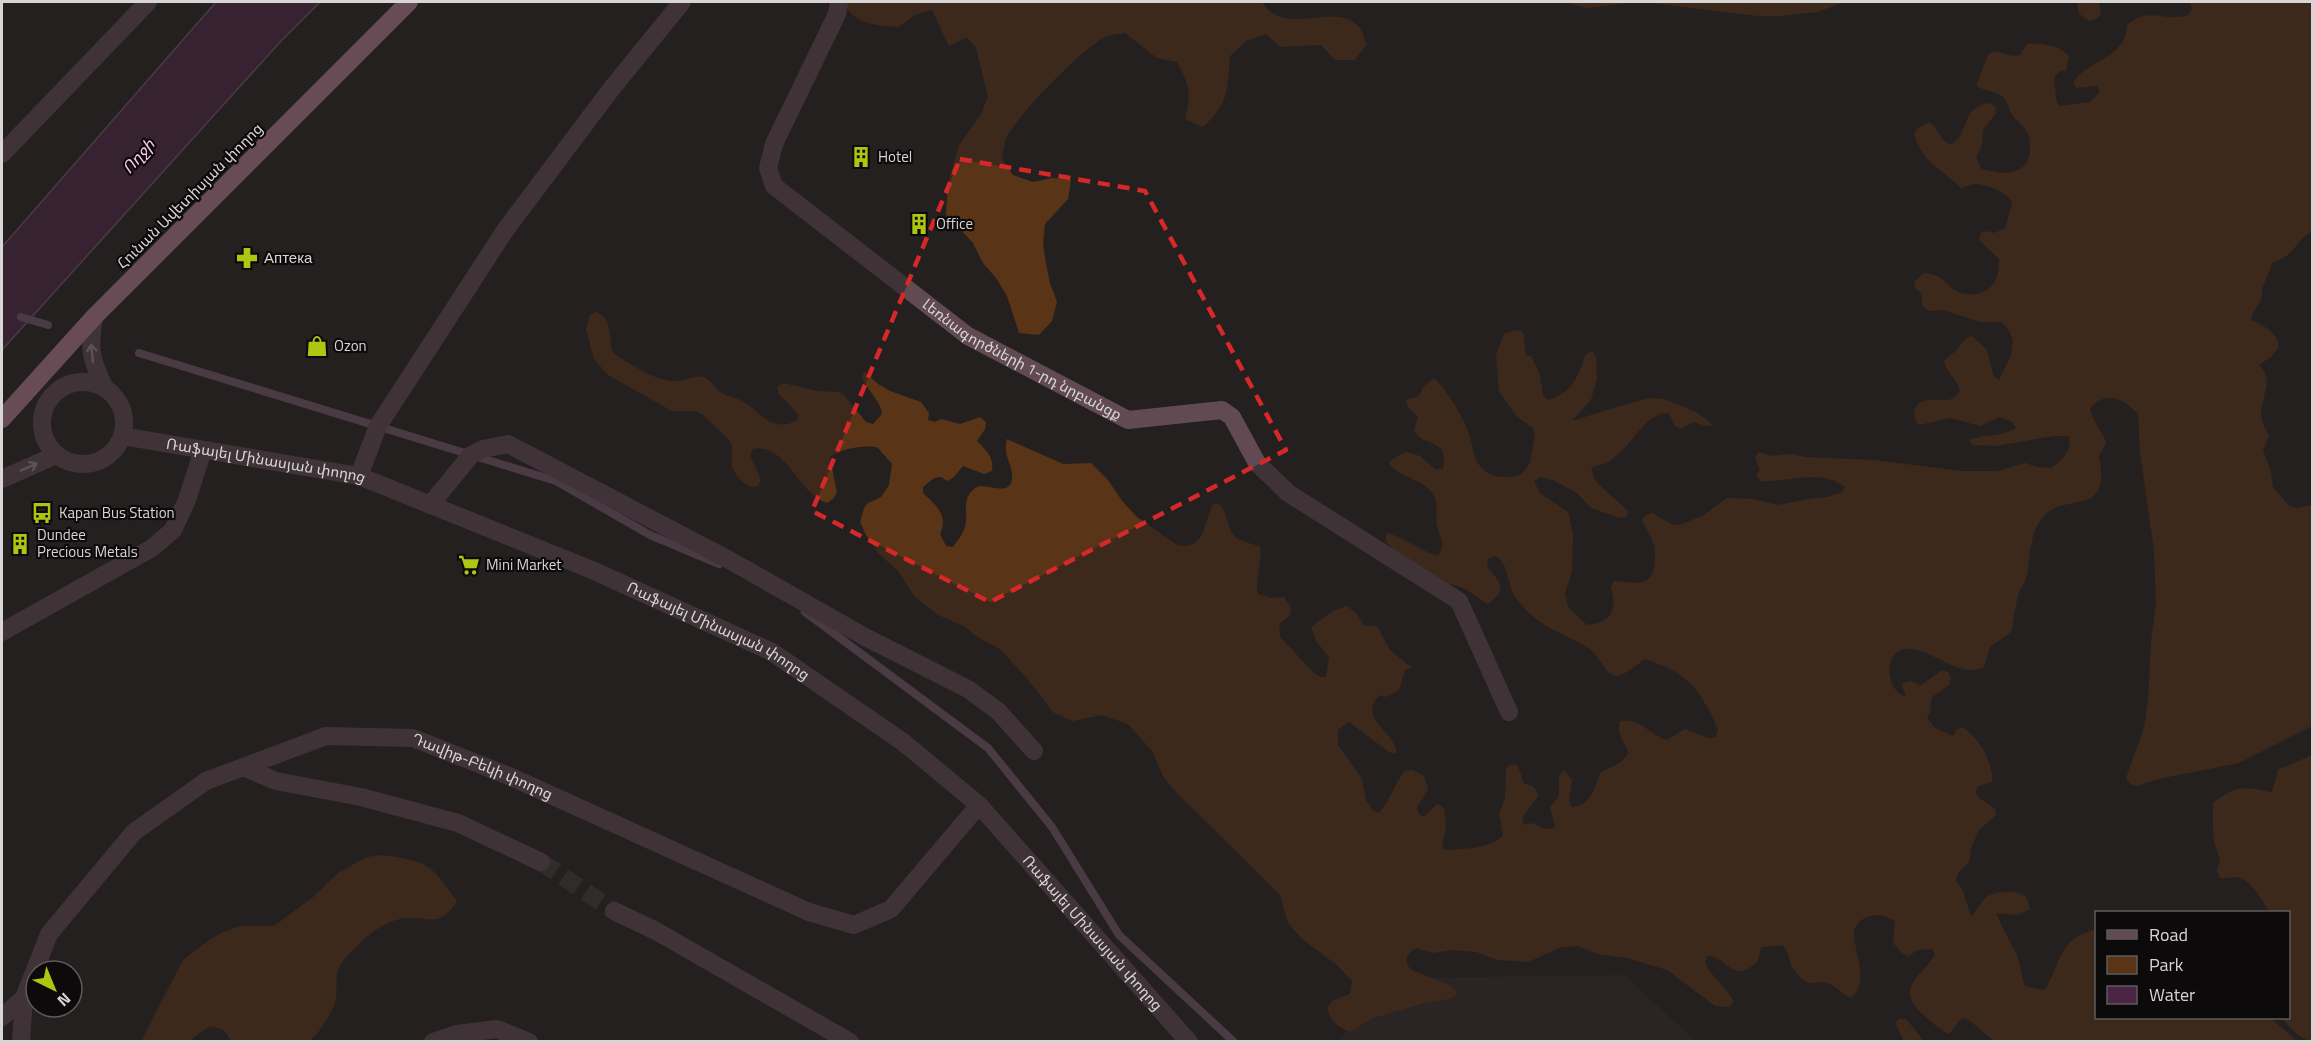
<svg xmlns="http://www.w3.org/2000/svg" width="2314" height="1043" viewBox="0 0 2314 1043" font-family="'Titillium Web','Noto Sans Armenian',sans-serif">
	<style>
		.built { fill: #312828 }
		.green { fill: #593416 }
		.water { fill: #4c2544; stroke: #765a70; stroke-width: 1.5 }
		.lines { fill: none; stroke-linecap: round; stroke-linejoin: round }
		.stream { stroke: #765a70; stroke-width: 8 }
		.minor-tunnel { stroke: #3f3b3b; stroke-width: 18; stroke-dasharray: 18 9; stroke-linecap: butt }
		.minor { stroke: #614a52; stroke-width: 18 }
		.highway { stroke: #b98296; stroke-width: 18 }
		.oneway { stroke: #9c9094 }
		.marked { fill: none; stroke: #d62828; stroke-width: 4.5; stroke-dasharray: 12 8; stroke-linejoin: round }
		.labels { text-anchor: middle; stroke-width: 4.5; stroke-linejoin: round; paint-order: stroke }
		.poi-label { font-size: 15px; fill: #d8d5d5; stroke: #0c0a0a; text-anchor: start }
		.street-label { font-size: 15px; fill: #d8d5d5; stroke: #0c0a0a }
		.water-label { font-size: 16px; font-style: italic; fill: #ffc7f1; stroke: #0c0a0a }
	</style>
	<rect width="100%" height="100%" fill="#242020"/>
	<path class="built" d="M 1624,975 L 1696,1041 L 1338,1042 L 1383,978 Z"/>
	<path class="green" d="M 844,2 L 1262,2 C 1284,39 1336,0 1359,27 C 1363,31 1364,39 1367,44 L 1355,60 L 1335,60 L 1321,45 L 1280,47 L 1266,34 L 1246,41 L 1230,56 C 1227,90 1230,102 1203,127 L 1185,119 C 1191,94 1190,84 1177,62 L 1157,58 L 1125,33 C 1119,34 1112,34 1106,37 C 1086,44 1012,120 1005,141 C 1004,146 1003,153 1002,159 L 1013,175 L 1033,182 L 1052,178 L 1071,180 L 1068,199 L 1045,224 L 1043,243 L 1046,263 L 1050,283 L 1057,302 L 1052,321 L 1039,335 L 1019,333 L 1007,296 L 996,278 L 983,263 L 973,243 L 946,215 L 948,183 L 959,145 L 981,114 L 988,97 L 976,48 L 967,37 L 949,46 L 932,10 L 914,15 L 899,27 C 878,26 852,24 844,2 Z
		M 1562,2 L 1640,2 L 1587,8 Z
		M 1642,2 L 1844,2 L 1818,12 L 1779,16 L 1758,16 Z
		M 2078,2 L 2099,2 L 2101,14 L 2096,19 L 2090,21 C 2081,17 2076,12 2078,2 Z
		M 2190,2 L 2312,2 L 2312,231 C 2293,242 2297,255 2273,262 L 2263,286 L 2261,300 L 2253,313 L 2251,320 C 2264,326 2277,331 2279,347 L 2271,357 L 2259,365 C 2275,380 2261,396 2261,414 C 2261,421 2266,430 2269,436 L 2263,450 L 2271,472 L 2273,487 L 2288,505 L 2296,508 L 2311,505 L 2312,502 L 2312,726 L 2239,763 L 2158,779 L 2137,786 L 2130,784 L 2126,778 L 2144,728 L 2148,702 L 2151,641 L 2156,604 L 2154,551 L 2140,452 L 2138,414 C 2123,398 2107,390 2090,408 C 2092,422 2102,430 2106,443 L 2099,456 C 2112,520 2064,491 2043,517 C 2029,535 2031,552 2027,574 C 2026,582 2021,587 2018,595 C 2015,607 2014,620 2011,632 L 1990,647 L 1984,667 C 1959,680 1930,646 1905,649 C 1884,651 1884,690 1906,697 L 1902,684 C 1909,679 1913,681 1920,686 L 1942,670 L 1948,672 L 1951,678 L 1949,685 L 1932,697 L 1930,712 L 1927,718 L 1935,728 L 1953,736 L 1956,730 L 1962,727 C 1978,736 1994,764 1992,782 L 1978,786 L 1975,792 L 1979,798 L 1995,809 L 1996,815 L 1979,830 L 1971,848 L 1969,862 L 1958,873 L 1956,880 L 1963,891 L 1971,917 C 1987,899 1981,893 2008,892 C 2015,892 2020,893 2026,897 L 2030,909 L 2017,915 L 1996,913 C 2002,927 2009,940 2016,953 C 2021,964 2021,976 2025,986 L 2044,990 C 2058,972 2058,943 2083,934 C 2089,932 2090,930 2096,930 L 2096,1018 L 2270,1018 L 2297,1041 L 1994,1041 L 1969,1020 L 1962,1018 C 1956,1023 1955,1029 1949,1034 C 1939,1029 1934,1024 1926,1017 C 1893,990 1918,980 1935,955 L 1932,949 L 1918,950 L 1908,956 L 1902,953 L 1893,943 L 1895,922 C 1883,911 1860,913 1854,930 C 1853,953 1871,980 1851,998 C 1843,995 1836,985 1827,983 C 1809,980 1809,990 1794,970 C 1788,961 1790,952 1782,945 L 1761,947 L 1758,961 C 1732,986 1730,957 1707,956 L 1705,963 C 1712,978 1731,991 1733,1002 L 1729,1007 L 1715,1006 L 1667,970 L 1627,958 L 1597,954 L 1578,946 L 1562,947 L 1528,962 L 1498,960 L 1476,952 L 1453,950 L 1432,953 L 1417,948 C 1407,952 1404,959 1410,969 L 1453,987 L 1457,993 L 1453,998 L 1421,1004 L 1373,1018 L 1350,1032 C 1338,1027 1328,1020 1328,1007 L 1332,1001 L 1350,994 L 1352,981 L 1337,965 L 1302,939 L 1288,923 L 1280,895 L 1174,790 L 1164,778 L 1152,751 L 1128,724 L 1102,715 L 1073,721 L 1054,713 L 1026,677 L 1000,649 L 979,638 L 962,625 L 938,615 L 915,597 L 898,571 L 878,553 L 866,535 L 860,522 L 864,508 L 868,503 L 881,497 L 889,485 L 892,464 L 878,448 C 867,444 839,449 830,457 L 837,493 L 833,499 L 827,503 C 798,494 787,443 753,449 L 750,455 L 761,480 L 758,486 L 751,487 L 739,479 L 732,467 L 732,446 L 729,440 L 703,415 L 696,411 L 672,411 L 608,375 L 594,359 L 586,329 L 590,315 L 596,312 C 614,319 608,338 613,353 C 632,365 648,377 671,381 C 685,383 696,373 706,378 C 711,381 715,387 719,391 C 725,396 734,397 740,400 C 762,411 768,433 797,421 L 799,415 L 779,394 L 777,387 L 783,383 L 817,391 L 838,392 L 844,395 L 866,422 L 873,424 L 882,414 C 881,401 867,390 862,378 L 864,371 L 878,384 L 890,391 L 921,402 L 929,413 L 928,420 L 935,422 L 941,419 L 960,424 L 980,417 L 986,422 L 985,429 L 977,441 C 986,450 994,457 992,471 L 984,474 L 963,466 L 954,477 L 947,481 L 941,477 L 934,478 L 923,487 L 923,493 C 936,505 949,516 940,534 L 946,546 L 953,547 C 957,541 963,534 965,527 C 969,514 960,500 975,488 C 985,481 1008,498 1012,480 C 1014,465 1002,456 1007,439 L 1063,464 L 1091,463 L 1108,480 L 1123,502 L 1137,517 L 1177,545 C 1208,551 1203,519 1214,503 L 1221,505 C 1236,534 1222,536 1259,546 C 1264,557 1254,579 1258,594 L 1271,598 L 1284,597 L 1291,608 L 1290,615 L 1279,624 L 1280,637 L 1314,673 L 1320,677 L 1326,677 L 1329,657 L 1316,641 L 1311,627 L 1333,611 L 1347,606 L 1357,614 L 1364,626 L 1377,626 L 1390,650 L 1412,668 L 1405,670 L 1399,690 L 1386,697 L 1380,695 C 1355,719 1398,732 1396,754 L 1389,752 L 1349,722 L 1338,730 L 1338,745 L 1362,779 L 1366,800 L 1373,811 L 1379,813 C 1390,801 1394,784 1405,771 L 1412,770 L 1424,776 L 1428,789 L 1417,808 L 1419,814 L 1424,817 L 1438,803 L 1445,810 C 1444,816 1446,819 1446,825 C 1446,835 1440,840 1444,850 C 1460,849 1493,849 1503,835 L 1499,813 L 1505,799 L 1506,769 L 1510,764 L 1518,766 L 1524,784 C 1533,785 1536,788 1538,796 L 1522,818 L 1524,825 L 1531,823 C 1541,826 1544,832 1555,827 L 1550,807 L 1559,796 L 1559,775 L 1564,770 L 1572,780 L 1569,801 L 1572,807 C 1590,807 1595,787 1601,772 L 1620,763 L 1629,753 C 1624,742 1616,733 1620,721 C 1640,717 1649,735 1667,740 L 1685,729 L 1710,739 L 1716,737 L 1718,729 C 1699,688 1690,674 1645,659 C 1637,664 1622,679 1613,675 C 1606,673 1599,657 1592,651 C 1581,642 1568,638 1556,631 C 1541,624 1526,612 1517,599 C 1506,585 1510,563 1495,556 L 1488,559 L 1487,566 C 1497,580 1511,590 1487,604 C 1470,591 1459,582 1437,584 L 1401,558 L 1386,542 L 1386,533 C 1406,537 1419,551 1438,556 C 1447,545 1439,537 1437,525 C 1435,517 1438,508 1436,501 C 1429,477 1402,481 1389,463 L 1394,458 L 1406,452 L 1420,456 L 1435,469 L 1443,469 C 1450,437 1422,448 1414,430 L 1418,417 L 1408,407 L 1406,400 L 1419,396 L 1423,387 L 1434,378 C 1446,388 1464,419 1469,434 C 1472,441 1472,449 1475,457 C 1482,477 1503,481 1522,474 L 1530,463 L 1535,435 L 1533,428 L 1516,416 L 1499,391 L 1496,355 L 1504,334 L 1515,330 L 1522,331 C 1526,339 1523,347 1527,356 L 1531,356 L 1540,375 L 1543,396 L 1548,400 C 1571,393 1579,377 1585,355 L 1592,351 L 1596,357 L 1597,378 L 1591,400 L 1572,421 L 1630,403 L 1651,398 L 1664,399 L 1696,412 L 1713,425 L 1706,426 L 1693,422 L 1681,429 L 1675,426 L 1669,414 L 1662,413 C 1638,423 1630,449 1608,462 C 1602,466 1597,463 1591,469 L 1596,482 L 1628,511 L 1627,517 L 1620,518 L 1591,508 L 1577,493 L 1553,480 L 1540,477 L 1534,481 L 1540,493 L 1568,512 L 1573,534 L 1572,572 L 1565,593 L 1568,607 L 1587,625 C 1611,622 1618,611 1611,588 L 1614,581 C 1625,581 1636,586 1647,580 C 1656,575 1656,555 1654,545 C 1652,537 1646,528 1642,520 L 1646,515 L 1652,513 L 1673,525 L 1680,525 L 1704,515 L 1727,498 L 1753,499 L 1778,505 L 1813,498 L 1828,497 L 1842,492 L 1845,487 C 1821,468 1789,483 1760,481 L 1756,475 L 1760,470 L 1755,457 L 1759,452 L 1772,456 L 1791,454 L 1805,457 L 1874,460 L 1962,471 L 1998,471 L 2025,463 L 2037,467 L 2051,468 C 2063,461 2072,450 2069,436 L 2054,436 L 1995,446 L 1973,445 L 1969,440 C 1984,434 2003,437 2016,428 L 2013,422 L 2000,417 L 1980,426 L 1950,418 L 1919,425 C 1910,415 1914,402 1928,400 C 1935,399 1942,401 1948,400 C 1954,399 1957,395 1960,391 C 1957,380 1947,373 1944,361 C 1946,358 1949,357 1952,354 C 1961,348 1960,340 1972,336 L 1987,350 L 1994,377 L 1999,380 L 2011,355 L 2013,340 L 2007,327 L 2001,322 L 1980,322 L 1943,310 L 1929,311 L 1923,307 L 1921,293 L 1916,289 L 1914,282 L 1924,273 C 1946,274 1947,289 1961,293 C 1987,299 2000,284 1999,259 L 1979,240 L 1981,233 L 1987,231 L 1993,233 L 2005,229 L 2012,202 C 2006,192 1988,185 1976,184 C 1971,184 1965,187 1961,188 C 1940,167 1924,165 1914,134 L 1918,128 L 1929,122 C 1940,128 1937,139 1951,145 C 1954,142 1960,138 1961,134 C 1969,118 1968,107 1989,103 L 1995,106 L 1996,113 L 1983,130 L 1982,145 L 1976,157 L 1981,169 C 2002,175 2030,177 2030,148 C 2030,143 2030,138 2028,134 C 2025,127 2018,122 2013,116 C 2009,110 2008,102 2002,96 C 1994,90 1984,91 1976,86 L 1988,55 L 1994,51 L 2013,56 L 2020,55 L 2027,44 C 2039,43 2062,45 2069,57 L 2066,70 L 2059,72 L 2054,77 L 2056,99 L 2059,106 L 2090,102 L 2100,92 L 2097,86 L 2076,88 L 2073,82 C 2089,59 2127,58 2127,25 C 2150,5 2165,23 2188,15 L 2192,9 Z
		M 2312,755 L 2312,1041 C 2300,1040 2289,1027 2282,1018 L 2288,1018 L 2288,912 L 2267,912 L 2268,910 C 2261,899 2250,877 2234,877 C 2228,877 2226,879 2220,878 L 2217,871 L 2220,858 C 2211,841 2213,821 2213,803 C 2236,784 2245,787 2272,792 L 2278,770 Z
		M 382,855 C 429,862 430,863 457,901 C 438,931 427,914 400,919 C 385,922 367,935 357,946 C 351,952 342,960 339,968 C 335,976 337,986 336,995 C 336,1008 319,1035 308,1042 L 231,1041 L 224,1030 L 210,1026 L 194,1037 L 191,1041 L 141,1041 L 183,960 L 212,938 L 226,931 L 241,926 L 274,926 L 312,898 L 338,873 L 367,857 Z
		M 1899,1019 L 1906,1019 L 1924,1041 L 1904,1041 L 1895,1023 Z"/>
	<path class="water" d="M 216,2 L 320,2 L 281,41 L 2,350 L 2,247 Z"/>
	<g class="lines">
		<path class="stream" d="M 21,317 L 48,325
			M 139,353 L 556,481 L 650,535 L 719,564
			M 805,612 L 988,748 L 1052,827 L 1119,935 L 1234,1042"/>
		<path class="minor-tunnel" d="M 541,862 L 614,911"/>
		<g class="minor">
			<path id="s1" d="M 839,2 L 837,14 L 774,144 L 768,168 L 774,186 L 968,336 L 1128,420 L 1222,410 L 1232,417 L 1257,463 L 1288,493 L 1459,601 L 1509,712"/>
			<path d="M 2,154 L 148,2"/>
			<path d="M 94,317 C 89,348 90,358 104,386"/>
			<circle cx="83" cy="423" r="41"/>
			<path id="s2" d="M 122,436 L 359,476 L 592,570 L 772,652 L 903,742 L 979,805 L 1189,1042"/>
			<path d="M 359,476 L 378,426 L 506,229 L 612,88 L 682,2"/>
			<path d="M 2,479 L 56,455"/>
			<path d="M 430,505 L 471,455 L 483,449 L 508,444 L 731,561 L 867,638 L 968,689 L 999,712 L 1034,751"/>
			<path d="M 2,632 L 152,548 L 173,530 L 187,500 L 203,450"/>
			<path d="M 243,767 L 276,781 L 361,797 L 458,823 L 541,862"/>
			<path d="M 614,911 L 656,931 L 850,1042"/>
			<path d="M 2,1017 L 24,998"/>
			<path id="s3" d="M 21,1042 L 24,998 L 49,934 L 134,832 L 206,781 L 326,736 L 413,738 L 509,776 L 809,912 L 854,925 L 891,909 L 979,805"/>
			<path d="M 433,1042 L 457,1034 L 497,1029 L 529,1042"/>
		</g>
		<path class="highway" d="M 2,419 L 94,317 L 409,2"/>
	</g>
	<defs><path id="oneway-shaft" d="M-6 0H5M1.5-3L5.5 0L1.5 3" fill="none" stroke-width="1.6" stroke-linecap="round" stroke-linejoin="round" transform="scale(1.5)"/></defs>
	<g class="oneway">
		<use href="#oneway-shaft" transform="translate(92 353) rotate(-96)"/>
		<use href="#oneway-shaft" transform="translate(29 467) rotate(-24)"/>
	</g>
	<path d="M0 0H2314V1043H0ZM 960,159 L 1145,191 L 1286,450 L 990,602 L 812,511 Z" fill="#242020" fill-opacity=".55" fill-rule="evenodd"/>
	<path class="marked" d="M 960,159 L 1145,191 L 1286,450 L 990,602 L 812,511 Z"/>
	<defs>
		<symbol id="building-bare" viewBox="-9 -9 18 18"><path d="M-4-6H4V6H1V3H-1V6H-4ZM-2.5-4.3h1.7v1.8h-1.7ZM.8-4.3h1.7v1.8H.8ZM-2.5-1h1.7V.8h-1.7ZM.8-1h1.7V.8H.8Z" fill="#acc611" stroke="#0c0a0a" stroke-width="2.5" paint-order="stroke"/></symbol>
		<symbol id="pharmacy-bare" viewBox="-9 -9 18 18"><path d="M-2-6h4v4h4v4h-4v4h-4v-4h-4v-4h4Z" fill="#acc611" stroke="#0c0a0a" stroke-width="2.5" paint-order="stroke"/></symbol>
		<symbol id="shop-bare" viewBox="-9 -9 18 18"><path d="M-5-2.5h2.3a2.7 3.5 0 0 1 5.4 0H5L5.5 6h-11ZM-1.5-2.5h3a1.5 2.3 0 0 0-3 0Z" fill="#acc611" stroke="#0c0a0a" stroke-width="2.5" paint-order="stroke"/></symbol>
		<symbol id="bus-bare" viewBox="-9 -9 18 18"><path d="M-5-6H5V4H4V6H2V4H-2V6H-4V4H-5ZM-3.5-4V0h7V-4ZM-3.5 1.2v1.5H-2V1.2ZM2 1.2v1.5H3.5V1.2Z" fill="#acc611" stroke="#0c0a0a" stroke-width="2.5" paint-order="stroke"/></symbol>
		<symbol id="supermarket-bare" viewBox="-9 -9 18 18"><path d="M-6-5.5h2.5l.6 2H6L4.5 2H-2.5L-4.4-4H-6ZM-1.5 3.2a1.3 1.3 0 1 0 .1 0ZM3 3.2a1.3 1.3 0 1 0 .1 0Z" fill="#acc611" stroke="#0c0a0a" stroke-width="2.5" paint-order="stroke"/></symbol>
	</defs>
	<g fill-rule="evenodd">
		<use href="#building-bare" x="846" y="142" width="30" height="30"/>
		<use href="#building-bare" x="904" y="209" width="30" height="30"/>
		<use href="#pharmacy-bare" x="232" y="243" width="30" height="30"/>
		<use href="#shop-bare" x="302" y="331" width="30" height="30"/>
		<use href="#bus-bare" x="27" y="498" width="30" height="30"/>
		<use href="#building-bare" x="5" y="529" width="30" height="30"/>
		<use href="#supermarket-bare" x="454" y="550" width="30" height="30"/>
	</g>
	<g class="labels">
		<g class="poi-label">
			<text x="878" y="162">Hotel</text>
			<text x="936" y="229">Office</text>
			<text x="264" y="263">Аптека</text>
			<text x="334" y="351">Ozon</text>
			<text x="59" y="518">Kapan Bus Station</text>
			<text x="37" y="540">Dundee<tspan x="37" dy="17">Precious Metals</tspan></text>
			<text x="486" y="570">Mini Market</text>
		</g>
		<g class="street-label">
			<text transform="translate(190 196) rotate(-45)" y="5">Հունան Ավետիսյան փողոց</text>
			<text dy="5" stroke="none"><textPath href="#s1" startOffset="504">Լեռնագործների 1-րդ նրբանցք</textPath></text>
			<text dy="5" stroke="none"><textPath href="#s2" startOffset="146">Ռաֆայել Մինասյան փողոց</textPath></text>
			<text dy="5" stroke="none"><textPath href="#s2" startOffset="632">Ռաֆայել Մինասյան փողոց</textPath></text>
			<text dy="5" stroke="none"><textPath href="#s3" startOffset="624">Դավիթ-Բեկի փողոց</textPath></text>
			<text dy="5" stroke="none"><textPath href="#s2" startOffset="1118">Ռաֆայել Մինասյան փողոց</textPath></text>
		</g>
		<g class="water-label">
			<text transform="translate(138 156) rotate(-49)" y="6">Ողջի</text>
		</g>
	</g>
	<rect width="2314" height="1043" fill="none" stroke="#d8d5d5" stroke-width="6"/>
	<rect x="2095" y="911" width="195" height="108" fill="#0c0a0a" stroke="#5e5b5b" stroke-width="1.5"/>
	<rect x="2107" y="930" width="30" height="9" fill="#614a52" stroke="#5e5b5b" stroke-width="1.5"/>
	<text x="2149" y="941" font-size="18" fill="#d8d5d5">Road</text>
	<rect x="2107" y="956" width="30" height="18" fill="#593416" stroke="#5e5b5b" stroke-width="1.5"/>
	<text x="2149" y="971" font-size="18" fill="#d8d5d5">Park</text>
	<rect x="2107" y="986" width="30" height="18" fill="#4c2544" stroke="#5e5b5b" stroke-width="1.5"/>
	<text x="2149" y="1001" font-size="18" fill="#d8d5d5">Water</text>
	<g transform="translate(54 989) rotate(137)"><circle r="28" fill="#0c0a0a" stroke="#5e5b5b" stroke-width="1.5"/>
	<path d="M0-4.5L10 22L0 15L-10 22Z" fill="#acc611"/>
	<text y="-9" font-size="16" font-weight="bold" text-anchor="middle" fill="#d8d5d5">N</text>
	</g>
</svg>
